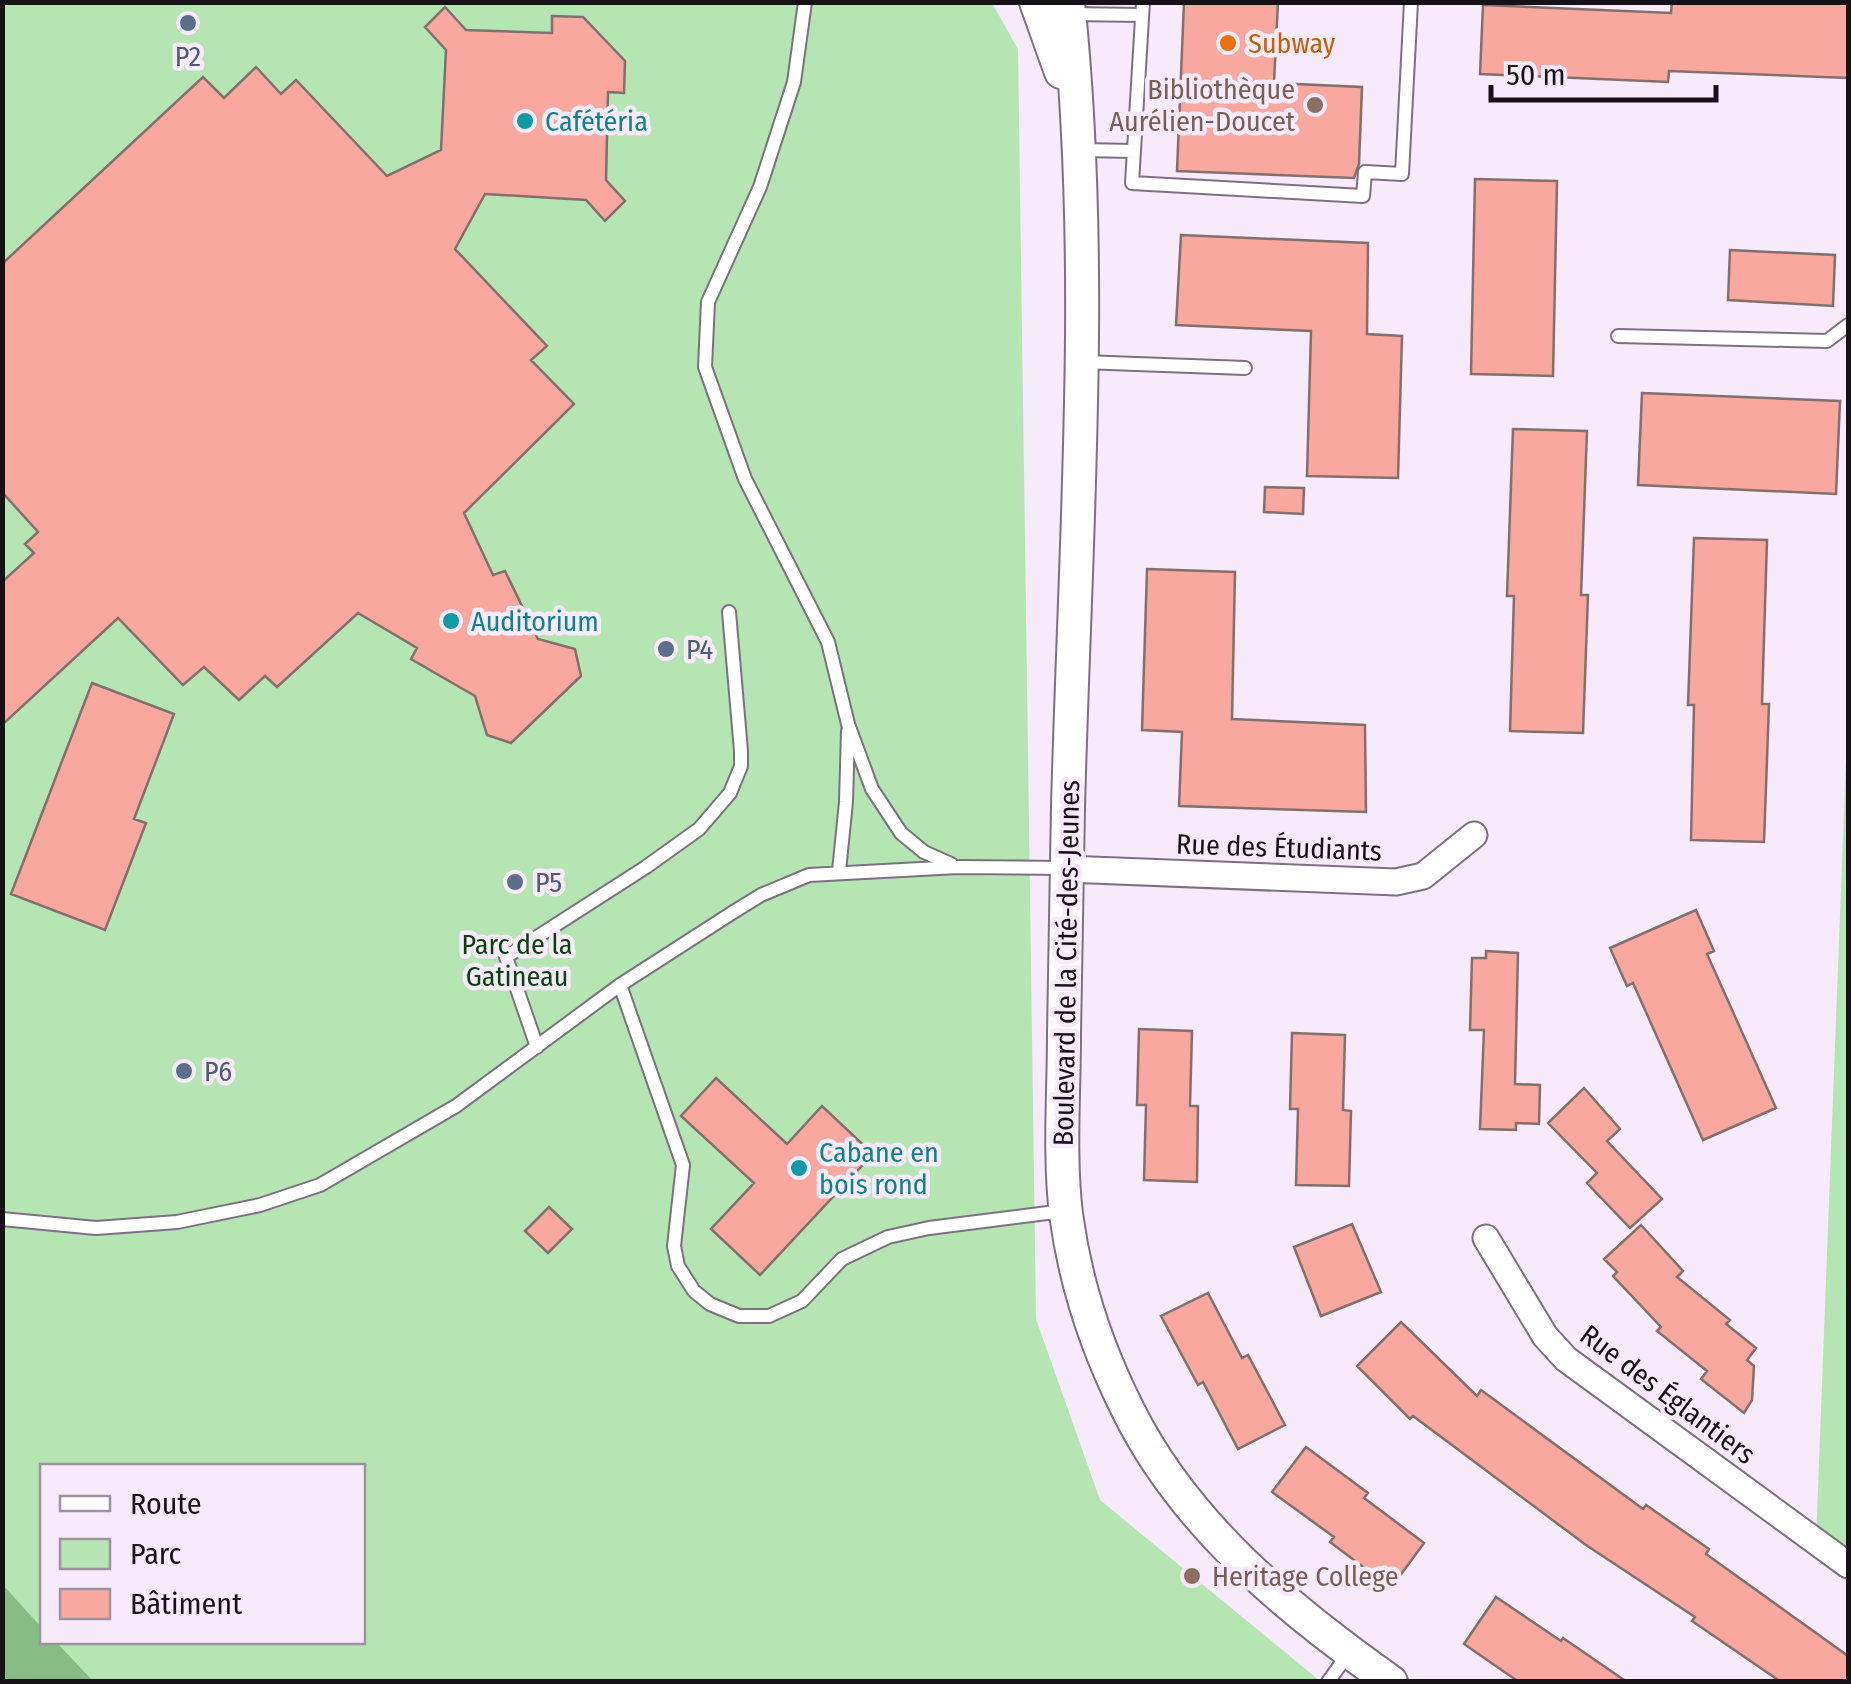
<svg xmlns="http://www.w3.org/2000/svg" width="1851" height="1684" viewBox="0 0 1851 1684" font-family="'Fira Sans Condensed',sans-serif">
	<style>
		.green { fill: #b4e5b2; fill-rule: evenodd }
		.forest { fill: #86bb84 }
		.building { fill: #f8a89f; stroke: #836f6c; stroke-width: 2.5 }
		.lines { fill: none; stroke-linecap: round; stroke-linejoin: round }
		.service-casing { stroke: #7c7180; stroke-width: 16 }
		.minor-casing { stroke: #7c7180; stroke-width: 29 }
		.tertiary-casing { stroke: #7c7180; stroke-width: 36 }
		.service { stroke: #fff; stroke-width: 12 }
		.minor { stroke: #fff; stroke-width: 25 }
		.tertiary { stroke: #fff; stroke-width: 32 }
		.service-dot { fill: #5c6f8a; stroke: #f7eafb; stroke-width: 4 }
		.food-dot { fill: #e8710a; stroke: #f7eafb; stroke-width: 4 }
		.education-dot { fill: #8d6e63; stroke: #f7eafb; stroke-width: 4 }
		.culture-dot { fill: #0f9aa8; stroke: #f7eafb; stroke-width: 4 }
		.labels { text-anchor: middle; stroke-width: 9; stroke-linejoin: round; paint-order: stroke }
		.food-label { font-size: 28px; fill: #c56008; stroke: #f7eafb; text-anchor: start }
		.service-label { font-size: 28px; fill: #4e5e75; stroke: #f7eafb; text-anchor: start }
		.education-label { font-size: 28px; fill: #785e54; stroke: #f7eafb; text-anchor: end }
		.culture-label { font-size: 28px; fill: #0d838f; stroke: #f7eafb; text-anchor: start }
		.street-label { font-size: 28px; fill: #161117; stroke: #f7eafb }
		.park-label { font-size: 28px; fill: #08430e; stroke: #f7eafb }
	</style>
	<rect width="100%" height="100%" fill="#f7eafb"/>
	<path class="green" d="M 3,3 L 992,3 L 1018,49 L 1036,1319 L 1100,1500 L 1320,1681 L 3,1682 ZM 42,1466 L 362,1466 L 362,1642 L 42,1642 Z
		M 1848,707 L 1848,1565 L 1816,1541 Z"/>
	<path class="forest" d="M 3,1585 L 42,1628 L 42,1642 L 56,1642 L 93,1681 L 3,1681 Z"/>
	<path class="building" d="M 1184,2 L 1278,2 L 1274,83 L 1362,87 L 1359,164 L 1354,178 L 1177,171 Z
		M 1672,2 L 1848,3 L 1848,78 L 1669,71 L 1668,82 L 1480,74 L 1483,5 L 1671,13 Z
		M 445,7 L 466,30 L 552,33 L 552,16 L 583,17 L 625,61 L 624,93 L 608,92 L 606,180 L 625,201 L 605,221 L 586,200 L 485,194 L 455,249 L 547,346 L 531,360 L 574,404 L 464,513 L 493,575 L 505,571 L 538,639 L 575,649 L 581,676 L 511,743 L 487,735 L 475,696 L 411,659 L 417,648 L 358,613 L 277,687 L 265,676 L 239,700 L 204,667 L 183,685 L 118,618 L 2,725 L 2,582 L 34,553 L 25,544 L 38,532 L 2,492 L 2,264 L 203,77 L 224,98 L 256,67 L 281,94 L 296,80 L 387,176 L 441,150 L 446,50 L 425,27 Z
		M 1475,179 L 1557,181 L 1553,376 L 1471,374 Z
		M 1181,235 L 1368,243 L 1367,334 L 1402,336 L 1398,478 L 1307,476 L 1311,331 L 1176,325 Z
		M 1730,250 L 1835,255 L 1833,306 L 1728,300 Z
		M 1642,393 L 1840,401 L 1836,494 L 1638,485 Z
		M 1513,429 L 1587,431 L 1581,595 L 1588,595 L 1583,733 L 1510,731 L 1514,596 L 1507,596 Z
		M 1265,487 L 1304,488 L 1303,514 L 1264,512 Z
		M 1694,538 L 1767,540 L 1762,704 L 1769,704 L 1764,842 L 1691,840 L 1694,705 L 1688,705 Z
		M 1147,569 L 1235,572 L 1232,719 L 1365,725 L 1366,812 L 1179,806 L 1182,732 L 1142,730 Z
		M 92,683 L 174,714 L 134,819 L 146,823 L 105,930 L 11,894 Z
		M 1696,910 L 1714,951 L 1707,954 L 1776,1108 L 1703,1140 L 1633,983 L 1627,986 L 1610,948 Z
		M 1486,951 L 1518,953 L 1515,1084 L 1540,1085 L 1539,1124 L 1516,1123 L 1516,1130 L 1480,1129 L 1484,1030 L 1470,1030 L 1472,958 L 1486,958 Z
		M 1139,1029 L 1192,1031 L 1190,1106 L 1198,1106 L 1197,1182 L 1144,1180 L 1146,1105 L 1137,1105 Z
		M 1292,1033 L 1345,1035 L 1343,1110 L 1351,1111 L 1349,1186 L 1296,1185 L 1298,1109 L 1290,1109 Z
		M 716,1078 L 787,1144 L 822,1106 L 873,1154 L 760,1275 L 711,1229 L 754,1183 L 681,1116 Z
		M 1584,1088 L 1620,1129 L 1607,1141 L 1662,1199 L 1630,1228 L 1587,1183 L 1597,1173 L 1548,1123 Z
		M 549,1207 L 572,1229 L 548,1253 L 525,1231 Z
		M 1352,1224 L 1381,1292 L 1321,1316 L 1294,1247 Z
		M 1641,1225 L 1683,1271 L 1677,1277 L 1730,1320 L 1726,1324 L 1756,1348 L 1747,1360 L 1754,1366 L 1752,1400 L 1744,1413 L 1701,1379 L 1707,1371 L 1657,1331 L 1661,1327 L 1613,1276 L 1617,1272 L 1604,1259 Z
		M 1208,1293 L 1242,1358 L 1248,1355 L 1285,1425 L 1238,1449 L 1203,1382 L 1198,1385 L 1161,1316 Z
		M 1401,1322 L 1477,1396 L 1481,1390 L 1643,1509 L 1646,1505 L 1709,1549 L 1706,1554 L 1848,1656 L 1848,1682 L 1781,1682 L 1692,1621 L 1695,1617 L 1586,1545 L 1413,1416 L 1410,1419 L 1357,1366 Z
		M 1306,1447 L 1368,1493 L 1364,1498 L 1424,1543 L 1391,1588 L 1330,1542 L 1334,1537 L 1272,1492 Z
		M 1496,1597 L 1561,1641 L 1563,1638 L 1627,1682 L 1519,1682 L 1464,1644 Z"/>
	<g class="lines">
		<defs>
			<path id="service" d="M 805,2 L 794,82 L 760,187 L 708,302 L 705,367 L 745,479 L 828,642 L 848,724 L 872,789 L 901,833 L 924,852 L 951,864
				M 1143,2 L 1132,183 L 1363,196 L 1365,172 L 1402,174 L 1411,2
				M 1069,14 L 1142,15
				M 1082,150 L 1134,151
				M 1618,336 L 1827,341 L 1848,325
				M 1082,362 L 1245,368
				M 839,871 L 846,802 L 848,731
				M 620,985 L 683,1165 L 674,1246 L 678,1266 L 694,1291 L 710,1304 L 739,1316 L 769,1316 L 802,1301 L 842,1259 L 888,1237 L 929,1228 L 1063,1211
				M 537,1047 L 506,957 L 646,867 L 699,829 L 730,793 L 741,766 L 741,751 L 729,612
				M 2,1219 L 96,1228 L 177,1222 L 260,1205 L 320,1185 L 456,1106 L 620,985 L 735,911 L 761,895 L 809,875 L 958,867 L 1063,868
				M 1328,1682 L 1348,1654"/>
			<path id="minor" d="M 1066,869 L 1396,882 L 1423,876 L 1474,835
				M 1486,1238 L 1545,1336 L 1566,1359 L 1848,1565"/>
			<path id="tertiary" d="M 1036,2 L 1061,72
				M 1068,2 C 1096,269 1075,539 1068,807 C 1066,883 1065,958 1064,1033 C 1064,1093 1059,1155 1066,1214 C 1075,1282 1098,1351 1129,1412 C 1186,1526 1288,1609 1391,1682"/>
		</defs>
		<use href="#service" class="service-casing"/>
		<use href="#minor" class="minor-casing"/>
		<use href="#tertiary" class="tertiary-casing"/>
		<use href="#service" class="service"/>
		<use href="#minor" class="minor"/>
		<use href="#tertiary" class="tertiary"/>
	</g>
	<g class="service-dot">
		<circle cx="188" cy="23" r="10"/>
		<circle cx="666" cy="649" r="10"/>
		<circle cx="515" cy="882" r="10"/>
		<circle cx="184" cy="1071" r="10"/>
	</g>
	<circle class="food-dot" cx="1228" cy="43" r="10"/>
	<g class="education-dot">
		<circle cx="1315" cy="105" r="10"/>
		<circle cx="1192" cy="1576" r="10"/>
	</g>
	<g class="culture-dot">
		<circle cx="525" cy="121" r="10"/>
		<circle cx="451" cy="621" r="10"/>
		<circle cx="799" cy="1168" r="10"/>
	</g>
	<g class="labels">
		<g class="food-label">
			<text x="1248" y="53">Subway</text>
		</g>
		<g class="service-label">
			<text x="188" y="66" text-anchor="middle">P2</text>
			<text x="686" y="659">P4</text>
			<text x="535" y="892">P5</text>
			<text x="204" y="1081">P6</text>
		</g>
		<g class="education-label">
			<text x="1295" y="99">Bibliothèque<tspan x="1295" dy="32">Aurélien-Doucet</tspan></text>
			<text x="1212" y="1586" text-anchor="start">Heritage College</text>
		</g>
		<g class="culture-label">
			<text x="545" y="131">Cafétéria</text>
			<text x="471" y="631">Auditorium</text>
			<text x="819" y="1162">Cabane en<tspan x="819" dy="32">bois rond</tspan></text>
		</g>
		<g class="street-label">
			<text transform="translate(1279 847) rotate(2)" y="10">Rue des Étudiants</text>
			<text transform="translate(1066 963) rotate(-89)" y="10">Boulevard de la Cité-des-Jeunes</text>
			<text transform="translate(1668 1394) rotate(37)" y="10">Rue des Églantiers</text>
		</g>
		<g class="park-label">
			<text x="517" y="954">Parc de la<tspan x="517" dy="32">Gatineau</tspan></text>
		</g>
	</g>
	<rect width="1851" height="1684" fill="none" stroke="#161117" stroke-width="10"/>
	<rect x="40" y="1464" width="325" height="180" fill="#f7eafb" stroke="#9d93a0" stroke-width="2.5"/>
	<rect x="60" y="1496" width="50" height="15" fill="#ffffff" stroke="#9d93a0" stroke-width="2.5"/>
	<text x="130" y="1514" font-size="30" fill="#161117">Route</text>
	<rect x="60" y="1539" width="50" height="30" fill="#b4e5b2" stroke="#9d93a0" stroke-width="2.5"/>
	<text x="130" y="1564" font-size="30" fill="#161117">Parc</text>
	<rect x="60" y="1589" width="50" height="30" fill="#f8a89f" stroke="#9d93a0" stroke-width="2.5"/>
	<text x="130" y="1614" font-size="30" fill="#161117">Bâtiment</text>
	<path d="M1491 85v15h225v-15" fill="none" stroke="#161117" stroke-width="5"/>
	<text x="1506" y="85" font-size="30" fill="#161117" stroke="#f7eafb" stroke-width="8" paint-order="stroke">50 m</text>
</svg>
